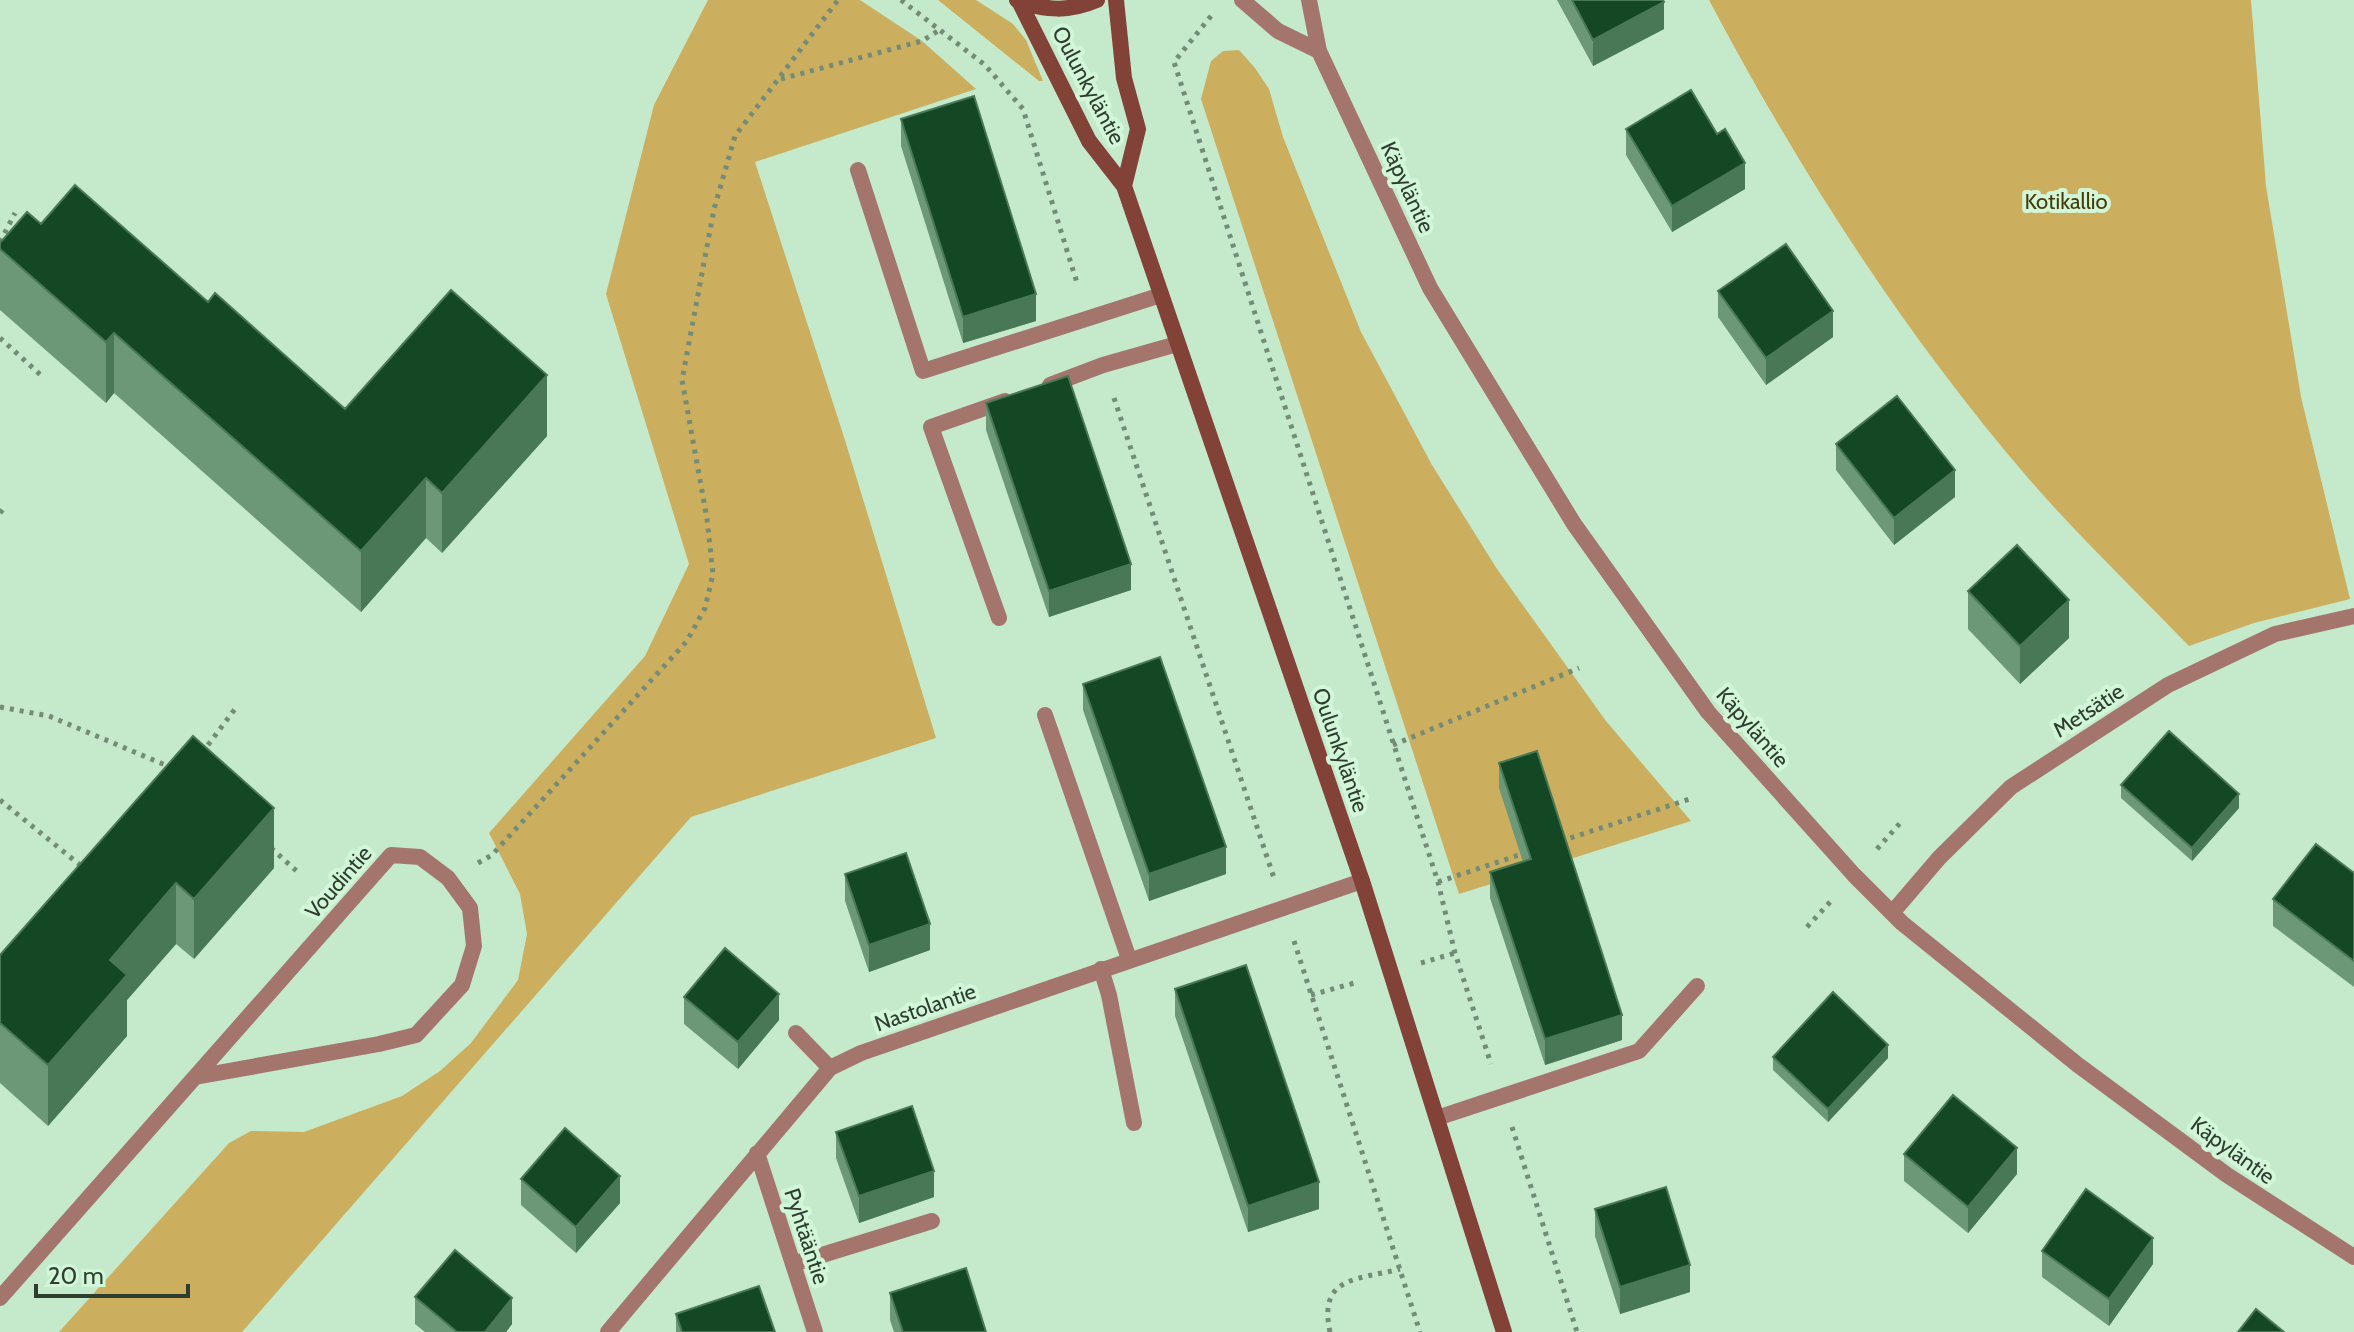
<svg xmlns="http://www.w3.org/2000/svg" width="2354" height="1332" viewBox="0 0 2354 1332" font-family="Cabin,sans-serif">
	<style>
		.green { fill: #cbaf5f }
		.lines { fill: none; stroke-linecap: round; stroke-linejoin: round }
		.path { stroke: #738b77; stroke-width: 5; stroke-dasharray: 4 6; stroke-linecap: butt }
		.service { stroke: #a4756d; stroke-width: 16 }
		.minor { stroke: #a4756d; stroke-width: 16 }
		.secondary { stroke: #834238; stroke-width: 16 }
		.wall { fill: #6c9878 }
		.shaded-wall { fill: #497856 }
		.building { fill: #144724; stroke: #497856; stroke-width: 2 }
		.labels { text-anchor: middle; stroke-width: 8; stroke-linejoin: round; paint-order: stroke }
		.street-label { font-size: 22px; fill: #2f3d31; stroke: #d2f6d8 }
		.park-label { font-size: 22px; fill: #483908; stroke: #d2f6d8 }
	</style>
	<rect width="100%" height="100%" fill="#c5e9cb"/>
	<path class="green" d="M 708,0 L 860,0 L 922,41 L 976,89 L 755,162 L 844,437 L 936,738 L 691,817 L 242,1332 L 59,1332 L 229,1143 L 251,1131 L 304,1132 L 402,1096 L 440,1071 L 471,1043 L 518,980 L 527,934 L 520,894 L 489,833 L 645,656 L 689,564 L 606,294 L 654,105 Z
		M 938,0 L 976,0 L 1013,24 L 1026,40 L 1043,81 L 1039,81 Z
		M 1709,0 L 2251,0 L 2266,186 L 2301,397 L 2350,599 L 2254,623 L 2189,646 C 2136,591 2079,537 2029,479 C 1904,334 1799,170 1709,0 Z
		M 1239,50 L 1255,68 L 1269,89 L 1283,137 L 1361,332 L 1432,465 L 1497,569 L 1606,721 L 1691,821 L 1459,894 L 1201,99 L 1211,61 L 1223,51 Z"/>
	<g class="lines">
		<path class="path" d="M 901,0 L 985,65 L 1023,109 L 1078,286
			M 1211,16 L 1174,62 L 1438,882 L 1455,953 L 1491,1064
			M 781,79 L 922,41 L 941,29
			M 0,242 L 15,213
			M 0,338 L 44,378
			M 1114,398 L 1274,878
			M 0,513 L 5,507
			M 0,707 L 49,716 L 170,767
			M 1393,745 L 1579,668
			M 202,753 L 235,709
			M 0,800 L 85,869
			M 1561,841 L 1693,798
			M 271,848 L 300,874
			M 1877,849 L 1901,822
			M 478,863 L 492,855 L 687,641 L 705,608 L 713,574 L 707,519 L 682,380 L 714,209 L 735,136 L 838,0
			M 1438,882 L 1525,853
			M 1807,927 L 1831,901
			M 1294,941 L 1420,1332
			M 1421,963 L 1455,953
			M 1311,995 L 1358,982
			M 1512,1127 L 1577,1332
			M 1330,1332 C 1318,1276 1357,1280 1400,1269"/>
		<path class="service" d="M 858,170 L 923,371 L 1161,295
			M 1050,385 L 1103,365 L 1177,344
			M 999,618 L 931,427 L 1005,401
			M 1045,715 L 1129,959
			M 1101,969 L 1109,995 L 1134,1123
			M 796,1033 L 830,1068
			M 1437,1118 L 1639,1051 L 1697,986
			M 793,1264 L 932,1221"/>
		<path class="minor" d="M 1242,0 L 1278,31 L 1319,51
			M 1309,0 L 1319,51 L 1430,288 L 1574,524 L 1708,712 L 1854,875 L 1902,923 L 2078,1065 L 2227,1175 L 2354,1257
			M 1892,913 L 1939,858 L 2011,787 L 2168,685 L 2275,634 L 2354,616
			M 757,1153 L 815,1332
			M 0,1298 L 391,855 L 420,857 L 448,878 L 470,908 L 474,946 L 462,985 L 416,1035 L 379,1044 L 195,1077
			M 608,1332 L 830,1068 L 861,1053 L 1362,881"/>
		<path class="secondary" d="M 1017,0 C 1046,11 1069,12 1097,0
			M 1116,0 L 1124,78 L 1138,129 L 1124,186
			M 1019,1 L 1089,141 L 1124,186 L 1362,881 L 1504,1332"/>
	</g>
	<path class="wall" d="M 1557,0 L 1663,0 L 1664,29 L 1593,66 Z
		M 901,119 L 1036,321 L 963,343 L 901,146 Z
		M 1626,129 L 1745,189 L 1672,232 L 1626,155 Z
		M 41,224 L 208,302 L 345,409 L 547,436 L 442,553 L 426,538 L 361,612 L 114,393 L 106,403 L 0,310 L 0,243 Z
		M 1718,291 L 1833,337 L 1766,385 L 1718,317 Z
		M 986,403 L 1131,590 L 1049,617 L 986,430 Z
		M 1836,444 L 1955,497 L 1894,545 L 1836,470 Z
		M 1968,591 L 2069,638 L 2020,684 L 1968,629 Z
		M 1083,684 L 1226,874 L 1149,901 L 1083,710 Z
		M 193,736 L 274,868 L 194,959 L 176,944 L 127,1000 L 127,1036 L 48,1126 L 0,1083 L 0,955 Z
		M 1499,763 L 1622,1040 L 1545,1065 L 1490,898 L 1490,872 L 1523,862 L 1499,788 Z
		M 2121,785 L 2239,808 L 2192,861 L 2121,798 Z
		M 2354,873 L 2354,987 L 2273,926 L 2273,899 Z
		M 845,874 L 930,950 L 869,972 L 845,901 Z
		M 1175,989 L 1319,1209 L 1248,1232 L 1175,1016 Z
		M 684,997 L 779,1020 L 738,1069 L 684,1024 Z
		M 1773,1057 L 1888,1058 L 1828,1122 L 1773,1070 Z
		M 836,1132 L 934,1197 L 859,1223 L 836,1158 Z
		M 1904,1154 L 2017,1174 L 1968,1233 L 1904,1181 Z
		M 521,1179 L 620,1203 L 576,1253 L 521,1205 Z
		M 1595,1209 L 1690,1292 L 1620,1314 L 1595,1236 Z
		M 2042,1251 L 2153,1264 L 2109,1326 L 2042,1277 Z
		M 890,1293 L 986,1332 L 894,1332 L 890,1320 Z
		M 415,1297 L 512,1324 L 506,1332 L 425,1332 L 415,1324 Z
		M 676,1314 L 775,1332 L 676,1332 Z"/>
	<path class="shaded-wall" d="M 1664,2 L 1664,29 L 1593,66 L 1593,40 Z
		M 1745,163 L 1745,189 L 1672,232 L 1672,206 Z
		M 1036,294 L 1036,321 L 963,343 L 963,317 Z
		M 1833,311 L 1833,337 L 1766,385 L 1766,358 Z
		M 114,333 L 114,393 L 106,403 L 106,342 Z
		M 547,375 L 547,436 L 442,553 L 442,493 Z
		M 1955,470 L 1955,497 L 1894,545 L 1894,518 Z
		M 426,478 L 426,538 L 361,612 L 361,551 Z
		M 1131,564 L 1131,590 L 1049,617 L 1049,591 Z
		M 2069,600 L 2069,638 L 2020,684 L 2020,646 Z
		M 2239,794 L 2239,808 L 2192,861 L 2192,848 Z
		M 274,808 L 274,868 L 194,959 L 194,899 Z
		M 1226,847 L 1226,874 L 1149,901 L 1149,874 Z
		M 176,883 L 176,944 L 127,1000 L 127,1036 L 48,1126 L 48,1065 L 110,960 Z
		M 930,924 L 930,950 L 869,972 L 869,945 Z
		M 779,994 L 779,1020 L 738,1069 L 738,1042 Z
		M 1622,1015 L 1622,1040 L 1545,1065 L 1545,1039 Z
		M 1888,1045 L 1888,1058 L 1828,1122 L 1828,1109 Z
		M 2017,1148 L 2017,1174 L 1968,1233 L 1968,1207 Z
		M 934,1171 L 934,1197 L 859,1223 L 859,1196 Z
		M 620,1176 L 620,1203 L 576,1253 L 576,1227 Z
		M 1319,1182 L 1319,1209 L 1248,1232 L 1248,1206 Z
		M 2153,1238 L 2153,1264 L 2109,1326 L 2109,1299 Z
		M 1690,1265 L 1690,1292 L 1620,1314 L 1620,1287 Z
		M 512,1298 L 512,1324 L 506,1332 L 485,1332 Z"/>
	<path class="building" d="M 1572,0 L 1663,0 L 1664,2 L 1593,40 Z
		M 1691,90 L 1717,134 L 1725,129 L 1745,163 L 1672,206 L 1626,129 Z
		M 974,96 L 1036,294 L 963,317 L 901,119 Z
		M 75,185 L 208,302 L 215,293 L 345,409 L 451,290 L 547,375 L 442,493 L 426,478 L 361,551 L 114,333 L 106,342 L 0,249 L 0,243 L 27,212 L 41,224 Z
		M 1786,244 L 1833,311 L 1766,358 L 1718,291 Z
		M 1068,376 L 1131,564 L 1049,591 L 986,403 Z
		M 1897,396 L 1955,470 L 1894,518 L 1836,444 Z
		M 2017,545 L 2069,600 L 2020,646 L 1968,591 Z
		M 1160,657 L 1226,847 L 1149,874 L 1083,684 Z
		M 2169,731 L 2239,794 L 2192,848 L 2121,785 Z
		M 193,736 L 274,808 L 194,899 L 176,883 L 110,960 L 127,975 L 48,1065 L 0,1023 L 0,955 Z
		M 1537,751 L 1622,1015 L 1545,1039 L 1490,872 L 1531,859 L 1499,763 Z
		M 2316,844 L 2354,873 L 2354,961 L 2273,899 Z
		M 906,853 L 930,924 L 869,945 L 845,874 Z
		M 725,948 L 779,994 L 738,1042 L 684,997 Z
		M 1246,965 L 1319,1182 L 1248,1206 L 1175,989 Z
		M 1833,992 L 1888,1045 L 1828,1109 L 1773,1057 Z
		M 1953,1095 L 2017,1148 L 1968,1207 L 1904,1154 Z
		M 912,1106 L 934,1171 L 859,1196 L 836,1132 Z
		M 565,1128 L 620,1176 L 576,1227 L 521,1179 Z
		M 1666,1187 L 1690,1265 L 1620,1287 L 1595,1209 Z
		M 2086,1189 L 2153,1238 L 2109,1299 L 2042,1251 Z
		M 455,1250 L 512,1298 L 485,1332 L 457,1332 L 415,1297 Z
		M 966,1268 L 986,1332 L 903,1332 L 890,1293 Z
		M 759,1286 L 775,1332 L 682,1332 L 676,1314 Z
		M 2256,1309 L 2284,1332 L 2238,1332 Z"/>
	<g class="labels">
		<g class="street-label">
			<text transform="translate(1089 85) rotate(62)" y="8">Oulunkyläntie</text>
			<text transform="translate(1408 187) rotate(65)" y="8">Käpyläntie</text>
			<text transform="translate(2088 710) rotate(-33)" y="8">Metsätie</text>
			<text transform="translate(1753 727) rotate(49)" y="8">Käpyläntie</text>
			<text transform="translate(1341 750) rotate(71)" y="8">Oulunkyläntie</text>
			<text transform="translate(338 882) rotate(-49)" y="8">Voudintie</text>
			<text transform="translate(925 1007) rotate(-19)" y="8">Nastolantie</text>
			<text transform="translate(2233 1150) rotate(36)" y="8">Käpyläntie</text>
			<text transform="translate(807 1236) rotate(72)" y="8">Pyhtääntie</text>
		</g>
		<g class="park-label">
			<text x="2066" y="209">Kotikallio</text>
		</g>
	</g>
	<path d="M36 1284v12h152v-12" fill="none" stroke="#2f3d31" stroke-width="4"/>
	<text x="48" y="1284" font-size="24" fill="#2f3d31" stroke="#d2f6d8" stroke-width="6" paint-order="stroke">20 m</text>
</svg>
